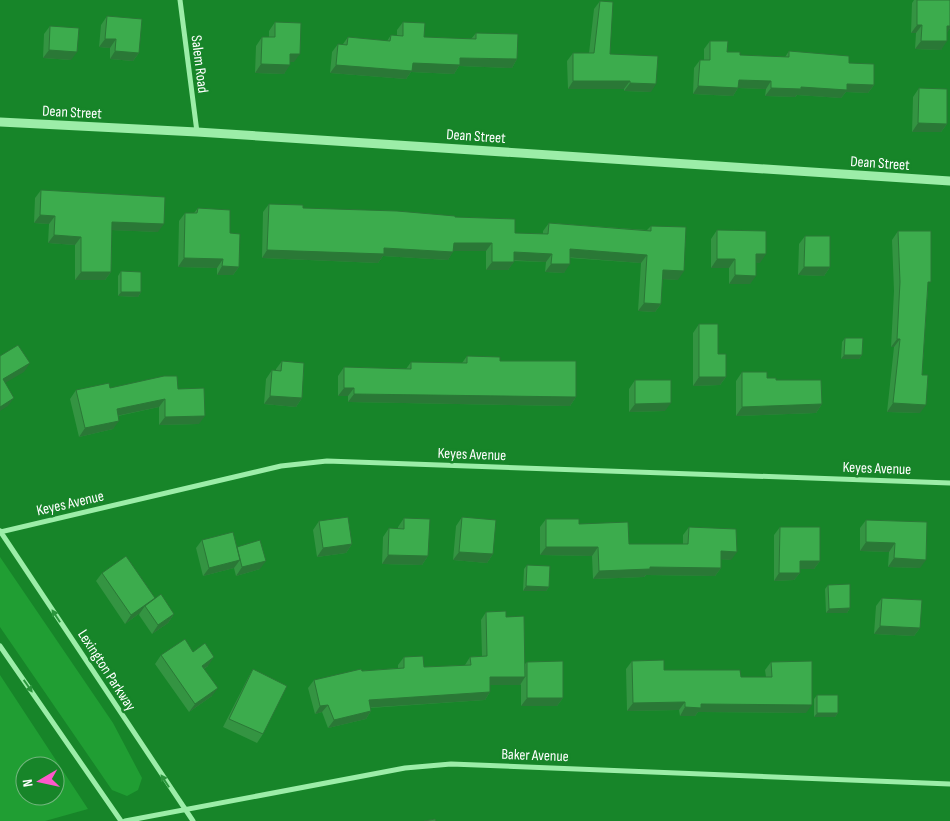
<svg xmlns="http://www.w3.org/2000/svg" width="950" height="821" viewBox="0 0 950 821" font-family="'Sofia Sans Condensed',sans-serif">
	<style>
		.green { fill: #209e33; fill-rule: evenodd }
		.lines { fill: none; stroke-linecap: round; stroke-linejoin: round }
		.minor { stroke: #9ceda8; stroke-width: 5 }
		.tertiary { stroke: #9ceda8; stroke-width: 9 }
		.wall { fill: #349442 }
		.shaded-wall { fill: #2a7836 }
		.building { fill: #3cac4d; stroke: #2a7836 }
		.oneway { fill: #2b953c }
		.labels { text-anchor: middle; stroke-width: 5; stroke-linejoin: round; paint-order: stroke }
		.street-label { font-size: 15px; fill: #fff; stroke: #178529 }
	</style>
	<rect width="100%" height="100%" fill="#178529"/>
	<path class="green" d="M 0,557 L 113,723 L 142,778 L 138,790 L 127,796 L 112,790 L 0,627 Z
		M 0,675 L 88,809 L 45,821 L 0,821 ZM 25,766 L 55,766 L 55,796 L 25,796 Z"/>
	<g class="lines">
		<path class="minor" d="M 180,0 L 197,132
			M 0,531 L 193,821
			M 0,532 L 281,466 L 327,461 L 950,483
			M 0,646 L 121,821
			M 125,821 L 405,768 L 451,764 L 950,784"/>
		<path class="tertiary" d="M 0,122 L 197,132 L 950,181"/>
	</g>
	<path class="wall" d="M 914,0 L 950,0 L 950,28 L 947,32 L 941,50 L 915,49 L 916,33 L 911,33 L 912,3 Z
		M 600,1 L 610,54 L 651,92 L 624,91 L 624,89 L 568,89 L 567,61 L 573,53 L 589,53 L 594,9 Z
		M 107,16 L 139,53 L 133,61 L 110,59 L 110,48 L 99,47 L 101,25 Z
		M 275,22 L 294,62 L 290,62 L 284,74 L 255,73 L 256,46 L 262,37 L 269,37 L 269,31 Z
		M 403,22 L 424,37 L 471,39 L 476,33 L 517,59 L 512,68 L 459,66 L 454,74 L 411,72 L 406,79 L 330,73 L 332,52 L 338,44 L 343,44 L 348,37 L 387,41 L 391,35 L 397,36 L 397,30 Z
		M 50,26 L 71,60 L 43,58 L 44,34 Z
		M 710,41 L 727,52 L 740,55 L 785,57 L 789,51 L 849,63 L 874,85 L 868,93 L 846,92 L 841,98 L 797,95 L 795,97 L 765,96 L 766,89 L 738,88 L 733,96 L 693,94 L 694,68 L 700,60 L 704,60 L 704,49 Z
		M 919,88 L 947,124 L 941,132 L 912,132 L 913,97 Z
		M 41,190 L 158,232 L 112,230 L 111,272 L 105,280 L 75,280 L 75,245 L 48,243 L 49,224 L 34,223 L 35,198 Z
		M 269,204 L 303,208 L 455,217 L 515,233 L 543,234 L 543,231 L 549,223 L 647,230 L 651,226 L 678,280 L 662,279 L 661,304 L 655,312 L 638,311 L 641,263 L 570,258 L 564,273 L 545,272 L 546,262 L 514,261 L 508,270 L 486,270 L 486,251 L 453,251 L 448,260 L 383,256 L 378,263 L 262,258 L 263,212 Z
		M 198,208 L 230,233 L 239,267 L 233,275 L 217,275 L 217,268 L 178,267 L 179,221 L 185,213 L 194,213 Z
		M 717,230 L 760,263 L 756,262 L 750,284 L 729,284 L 729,268 L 711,268 L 711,239 Z
		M 898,231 L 928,287 L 922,375 L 920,413 L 887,412 L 894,347 L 891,347 L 894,291 L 892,240 Z
		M 805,236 L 830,267 L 824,276 L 798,275 L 799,244 Z
		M 121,271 L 141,292 L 138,297 L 118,296 L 118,276 Z
		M 699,324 L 718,354 L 726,377 L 720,385 L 693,386 L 693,333 Z
		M 845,338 L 862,355 L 859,359 L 841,359 L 842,342 Z
		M 467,356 L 500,361 L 576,397 L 570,406 L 348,402 L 348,396 L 338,396 L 338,376 L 344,367 L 406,369 L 411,362 L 462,363 Z
		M 282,361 L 302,398 L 296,407 L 264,404 L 266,379 L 272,370 L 276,371 L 276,369 Z
		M 742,372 L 776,380 L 822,404 L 816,413 L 736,416 L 736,381 Z
		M 635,380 L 665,411 L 629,412 L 629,389 Z
		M 110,388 L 178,389 L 199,424 L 159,425 L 159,407 L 118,416 L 113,429 L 79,437 L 70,399 L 76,390 Z
		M 462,517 L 493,554 L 487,563 L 453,560 L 456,526 Z
		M 404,518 L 428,556 L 422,565 L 382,564 L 383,537 L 389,528 L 398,529 L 398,527 Z
		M 546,519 L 579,524 L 629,544 L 683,544 L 683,535 L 689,527 L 731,560 L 721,559 L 721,568 L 715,576 L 646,575 L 644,577 L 593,579 L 592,556 L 540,555 L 540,527 Z
		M 866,520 L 927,522 L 920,568 L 888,567 L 889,552 L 860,551 L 860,528 Z
		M 319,521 L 352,544 L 346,553 L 317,557 L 313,530 Z
		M 780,527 L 820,561 L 814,569 L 800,569 L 800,573 L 794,580 L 774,581 L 774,535 Z
		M 202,540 L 237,547 L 260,569 L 236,576 L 234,568 L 203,576 L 196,548 Z
		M 527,565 L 549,587 L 546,591 L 523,591 L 524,569 Z
		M 102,573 L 155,598 L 174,614 L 168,623 L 152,634 L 139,615 L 140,613 L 125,624 L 96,581 Z
		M 828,585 L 850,608 L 847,613 L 826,613 L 825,589 Z
		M 882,598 L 920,628 L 914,636 L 874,634 L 876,606 Z
		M 486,612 L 506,617 L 525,664 L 527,662 L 563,698 L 557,706 L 521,706 L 521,684 L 520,685 L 490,685 L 490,692 L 485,700 L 370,708 L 371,711 L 366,719 L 328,728 L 322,712 L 315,714 L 308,688 L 314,680 L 362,671 L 398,668 L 398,665 L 404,657 L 424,667 L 465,665 L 470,657 L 482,656 L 481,620 Z
		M 193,652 L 208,666 L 204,669 L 212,696 L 189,712 L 155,664 L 161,655 Z
		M 632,661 L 664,670 L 741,677 L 766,677 L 765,670 L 771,662 L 806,713 L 698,712 L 695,716 L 680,716 L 679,710 L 627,711 L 626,669 Z
		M 253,669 L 263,734 L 257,743 L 223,727 L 248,678 Z
		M 817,695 L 838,713 L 835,717 L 814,717 L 814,699 Z"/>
	<path class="shaded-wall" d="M 917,25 L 922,25 L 916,33 L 911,33 Z
		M 947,26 L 950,26 L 950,28 L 946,34 Z
		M 105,39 L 116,39 L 110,48 L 99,47 Z
		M 921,41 L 947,41 L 941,50 L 915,49 Z
		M 49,50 L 77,52 L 71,60 L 43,58 Z
		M 115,51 L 139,53 L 133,61 L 110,59 Z
		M 290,54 L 300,54 L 294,62 L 284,62 Z
		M 460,58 L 517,59 L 512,68 L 459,66 L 454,74 L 411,72 L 406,79 L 330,73 L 336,65 Z
		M 261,64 L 290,65 L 284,74 L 255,73 Z
		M 739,80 L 771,81 L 766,89 L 738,88 L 733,96 L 693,94 L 698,86 Z
		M 573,81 L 630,81 L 624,89 L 568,89 Z
		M 630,83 L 656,84 L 651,92 L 624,91 Z
		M 847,84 L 874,85 L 868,93 L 846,92 L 841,98 L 797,95 L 795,97 L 765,96 L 771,88 Z
		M 918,123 L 947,124 L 941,132 L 912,132 Z
		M 40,215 L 55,216 L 49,224 L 34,223 Z
		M 112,222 L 164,224 L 158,232 L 107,230 Z
		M 54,235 L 81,237 L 75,245 L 48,243 Z
		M 454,243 L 492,243 L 486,251 L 448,251 Z
		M 384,248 L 453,252 L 448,260 L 383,256 L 378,263 L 262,258 L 267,250 Z
		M 570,249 L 647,255 L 641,263 L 565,257 Z
		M 514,252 L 552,254 L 546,262 L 509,260 Z
		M 756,254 L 766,254 L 760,263 L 750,262 Z
		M 184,258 L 223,259 L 217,268 L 178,267 Z
		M 717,259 L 735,259 L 729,268 L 711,268 Z
		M 492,262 L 514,262 L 508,270 L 486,270 Z
		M 551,264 L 570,264 L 564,273 L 545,272 Z
		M 222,266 L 239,267 L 233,275 L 217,275 Z
		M 804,267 L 830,267 L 824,276 L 798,275 Z
		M 663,270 L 684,271 L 678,280 L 657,279 Z
		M 81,272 L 111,272 L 105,280 L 75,280 Z
		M 735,275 L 756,276 L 750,284 L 729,284 Z
		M 121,292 L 141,292 L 138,297 L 118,296 Z
		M 644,303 L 661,304 L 655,312 L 638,311 Z
		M 897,339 L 900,339 L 894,347 L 891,347 Z
		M 844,355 L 862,355 L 859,359 L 841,359 Z
		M 30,363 L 24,372 L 0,386 L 3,379 Z
		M 699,377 L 726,377 L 720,385 L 693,386 Z
		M 344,388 L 354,388 L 348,396 L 338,396 Z
		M 354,394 L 576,397 L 570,406 L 348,402 Z
		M 270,396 L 302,398 L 296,407 L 264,404 Z
		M 14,398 L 8,406 L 0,411 L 0,407 Z
		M 165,399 L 159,407 L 111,417 L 117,409 Z
		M 671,403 L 665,411 L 629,412 L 635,404 Z
		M 893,403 L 926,405 L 920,413 L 887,412 Z
		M 822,404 L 816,413 L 736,416 L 742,407 Z
		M 205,416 L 199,424 L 159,425 L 165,417 Z
		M 119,421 L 113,429 L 79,437 L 85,428 Z
		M 866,542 L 895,543 L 889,552 L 860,551 Z
		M 352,544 L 346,553 L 317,557 L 323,548 Z
		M 546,547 L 598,547 L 592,556 L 540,555 Z
		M 721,551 L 737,552 L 731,560 L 716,559 Z
		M 459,552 L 493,554 L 487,563 L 453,560 Z
		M 388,555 L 428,556 L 422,565 L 382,564 Z
		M 894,558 L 926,560 L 920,568 L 888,567 Z
		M 240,560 L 234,568 L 203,576 L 209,568 Z
		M 266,561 L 260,569 L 236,576 L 242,567 Z
		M 800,561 L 820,561 L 814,569 L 794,569 Z
		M 650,567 L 721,568 L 715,576 L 646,575 L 644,577 L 593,579 L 599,571 Z
		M 779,573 L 800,573 L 794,580 L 774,581 Z
		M 526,586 L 549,587 L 546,591 L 523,591 Z
		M 155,598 L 145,606 L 140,613 L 125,624 L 131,615 Z
		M 850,608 L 847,613 L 826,613 L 829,609 Z
		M 174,614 L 168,623 L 152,634 L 158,625 Z
		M 880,626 L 920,628 L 914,636 L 874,634 Z
		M 214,657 L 208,666 L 196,674 L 202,666 Z
		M 490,677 L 525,677 L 520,685 L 484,685 Z
		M 218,688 L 212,696 L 189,712 L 195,704 Z
		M 490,692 L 485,700 L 363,708 L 369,700 Z
		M 527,698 L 563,698 L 557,706 L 521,706 Z
		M 685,702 L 679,710 L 627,711 L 633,703 Z
		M 701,704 L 812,705 L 806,713 L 698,712 L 695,716 L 680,716 L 685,707 Z
		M 328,705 L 322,712 L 315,714 L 320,706 Z
		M 371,711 L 366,719 L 328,728 L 334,720 Z
		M 817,713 L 838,713 L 835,717 L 814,717 Z"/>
	<path class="building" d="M 917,0 L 950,0 L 950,26 L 947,26 L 947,41 L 921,41 L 922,25 L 917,25 Z
		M 600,1 L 613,2 L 610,54 L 658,56 L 656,84 L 630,83 L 630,81 L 573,81 L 573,53 L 594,53 Z
		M 107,16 L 142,19 L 139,53 L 115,51 L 116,39 L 105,39 Z
		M 275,22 L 301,23 L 300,54 L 290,54 L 290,65 L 261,64 L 262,37 L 275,37 Z
		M 403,22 L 425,23 L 424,37 L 476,39 L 476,33 L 518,34 L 517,59 L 460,58 L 460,65 L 413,63 L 412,71 L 336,65 L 338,44 L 347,45 L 348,37 L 390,41 L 391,35 L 403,36 Z
		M 50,26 L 79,28 L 77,52 L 49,50 Z
		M 710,41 L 728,41 L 727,52 L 740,52 L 740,55 L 789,57 L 789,51 L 849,56 L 849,63 L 874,64 L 874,85 L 847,84 L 847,90 L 801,87 L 801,89 L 771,88 L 771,81 L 739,80 L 738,88 L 698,86 L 700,60 L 710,60 Z
		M 919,88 L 947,89 L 947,124 L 918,123 Z
		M 41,190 L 165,197 L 164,224 L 112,222 L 111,272 L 81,272 L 81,237 L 54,235 L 55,216 L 40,215 Z
		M 269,204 L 303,205 L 303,208 L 397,211 L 455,216 L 455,217 L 515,219 L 515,233 L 548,234 L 549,223 L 651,231 L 651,226 L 686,227 L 684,271 L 663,270 L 661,304 L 644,303 L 647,255 L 570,249 L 570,264 L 551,264 L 552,254 L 514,252 L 514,262 L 492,262 L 492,243 L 454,243 L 453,252 L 384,248 L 384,254 L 267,250 Z
		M 198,208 L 230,210 L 230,233 L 240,234 L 239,267 L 222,266 L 223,259 L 184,258 L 185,213 L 197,213 Z
		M 717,230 L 766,231 L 766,254 L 756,254 L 756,276 L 735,275 L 735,259 L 717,259 Z
		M 898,231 L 931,231 L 931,282 L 928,282 L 922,375 L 928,375 L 926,405 L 893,403 L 900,339 L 897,339 L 900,282 Z
		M 805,236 L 830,236 L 830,267 L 804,267 Z
		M 121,271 L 141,272 L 141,292 L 121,292 Z
		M 699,324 L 718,324 L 718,354 L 726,354 L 726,377 L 699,377 Z
		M 845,338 L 863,338 L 862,355 L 844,355 Z
		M 18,345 L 30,363 L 3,379 L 14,398 L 0,407 L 0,356 Z
		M 467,356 L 500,357 L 500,361 L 576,361 L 576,397 L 354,394 L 354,388 L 344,388 L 344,367 L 411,369 L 411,362 L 467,363 Z
		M 282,361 L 304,363 L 302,398 L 270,396 L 272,370 L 281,371 Z
		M 742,372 L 767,372 L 767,378 L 776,378 L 776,380 L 821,380 L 822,404 L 742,407 Z
		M 164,376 L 177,376 L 178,389 L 204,388 L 205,416 L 165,417 L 165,399 L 117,409 L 119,421 L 85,428 L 76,390 L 109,383 L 110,388 Z
		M 635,380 L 671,380 L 671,403 L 635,404 Z
		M 348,517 L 352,544 L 323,548 L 319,521 Z
		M 462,517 L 496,520 L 493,554 L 459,552 Z
		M 404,518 L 430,519 L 428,556 L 388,555 L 389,528 L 404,529 Z
		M 546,519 L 579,519 L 579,524 L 628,522 L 629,544 L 688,544 L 689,527 L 736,529 L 737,552 L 721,551 L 721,568 L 650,567 L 650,569 L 599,571 L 598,547 L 546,547 Z
		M 866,520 L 927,522 L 926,560 L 894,558 L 895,543 L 866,542 Z
		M 780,527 L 820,527 L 820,561 L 800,561 L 800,573 L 779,573 Z
		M 233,532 L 240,560 L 209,568 L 202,540 Z
		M 260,540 L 266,561 L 242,567 L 237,547 Z
		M 126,556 L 155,598 L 131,615 L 102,573 Z
		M 527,565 L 550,566 L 549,587 L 526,586 Z
		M 850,584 L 850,608 L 829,609 L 828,585 Z
		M 161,594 L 174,614 L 158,625 L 145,606 Z
		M 882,598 L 922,600 L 920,628 L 880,626 Z
		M 506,611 L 506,617 L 524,616 L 525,677 L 490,677 L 490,692 L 369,700 L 371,711 L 334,720 L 328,705 L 320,706 L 314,680 L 361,669 L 362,671 L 404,668 L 404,657 L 423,656 L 424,667 L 471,665 L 470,657 L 487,656 L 486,612 Z
		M 185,639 L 193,652 L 205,643 L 214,657 L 202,666 L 218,688 L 195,704 L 161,655 Z
		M 664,660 L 664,670 L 740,670 L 741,677 L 772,677 L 771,662 L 812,661 L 812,705 L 701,704 L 701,708 L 685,707 L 685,702 L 633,703 L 632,661 Z
		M 563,661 L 563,698 L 527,698 L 527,662 Z
		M 253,669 L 287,686 L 263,734 L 229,719 Z
		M 817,695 L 838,695 L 838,713 L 817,713 Z
		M 435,819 L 436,821 L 424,821 Z"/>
	<defs><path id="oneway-solid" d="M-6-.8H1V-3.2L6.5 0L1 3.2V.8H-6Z" transform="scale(1.25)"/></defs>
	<g class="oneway">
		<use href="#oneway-solid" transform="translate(56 616) rotate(-123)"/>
		<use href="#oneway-solid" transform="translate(28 686) rotate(55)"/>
		<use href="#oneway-solid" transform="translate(165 781) rotate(-123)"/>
	</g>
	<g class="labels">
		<g class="street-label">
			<text transform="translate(200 64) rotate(83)" y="5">Salem Road</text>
			<text transform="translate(72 112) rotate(3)" y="5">Dean Street</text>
			<text transform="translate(476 136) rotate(4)" y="5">Dean Street</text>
			<text transform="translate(880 163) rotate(4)" y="5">Dean Street</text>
			<text transform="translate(472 454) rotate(2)" y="5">Keyes Avenue</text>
			<text transform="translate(877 468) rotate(2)" y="5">Keyes Avenue</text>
			<text transform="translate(70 503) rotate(-13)" y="5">Keyes Avenue</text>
			<text transform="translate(107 670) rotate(57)" y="5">Lexington Parkway</text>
			<text transform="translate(535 755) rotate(2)" y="5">Baker Avenue</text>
		</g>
	</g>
	<g transform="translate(40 781) rotate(261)"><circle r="24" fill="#178529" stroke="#74b67f"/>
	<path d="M0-4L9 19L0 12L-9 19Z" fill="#ff58cb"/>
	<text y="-8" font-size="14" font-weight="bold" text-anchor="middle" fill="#ffffff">N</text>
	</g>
</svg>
